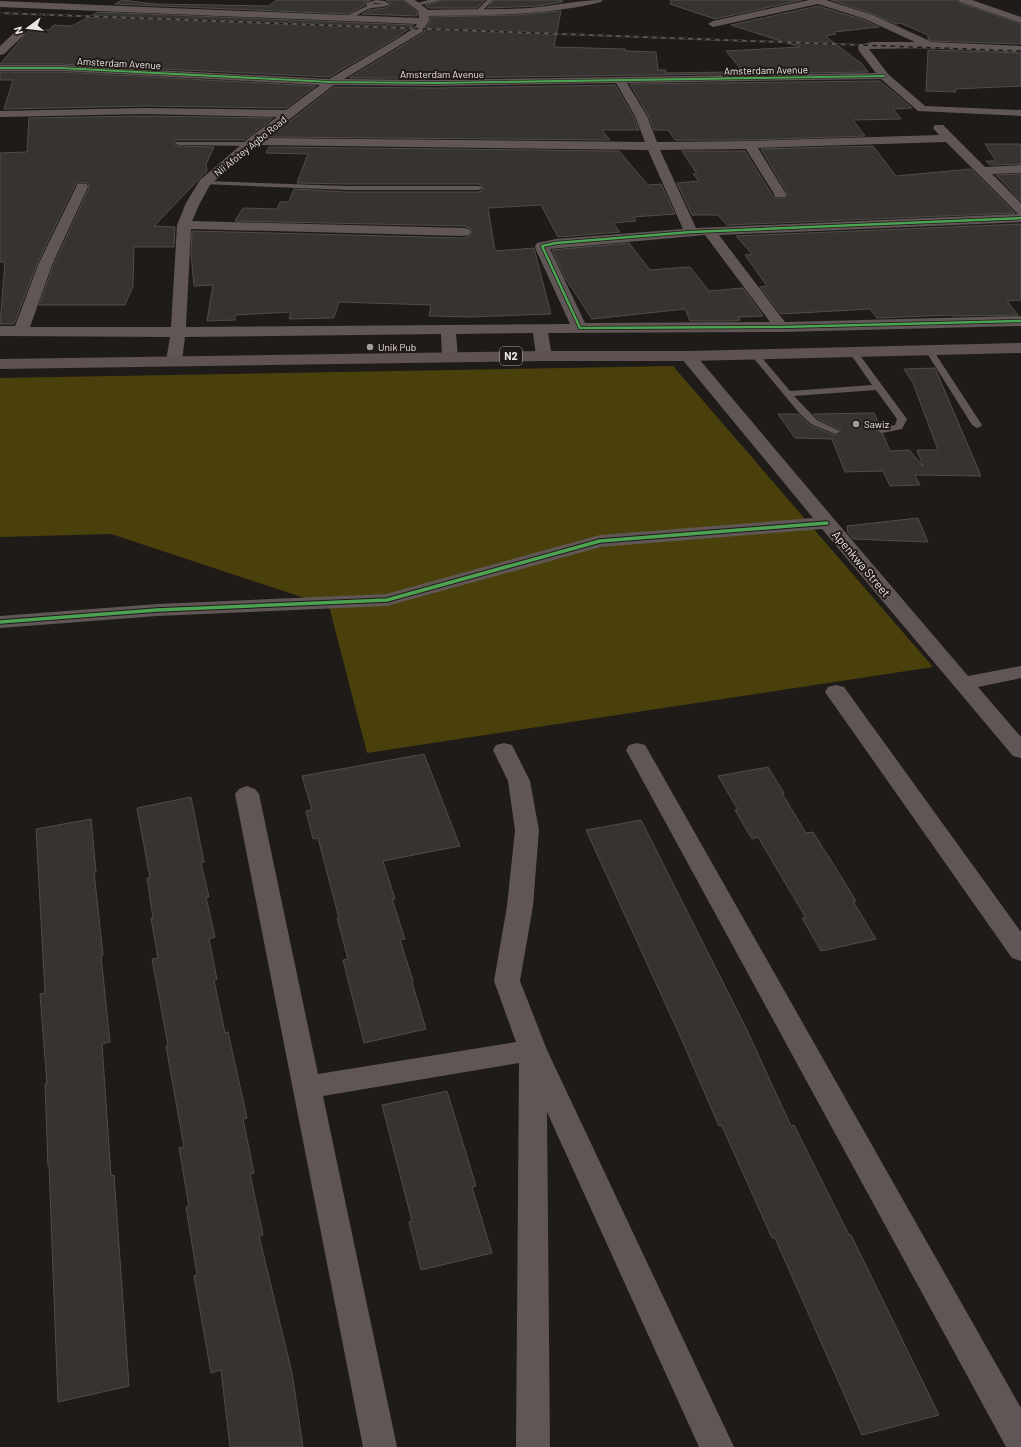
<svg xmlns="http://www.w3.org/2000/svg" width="1021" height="1447" viewBox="0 0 1021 1447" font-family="Barlow,sans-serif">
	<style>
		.forest { fill: #49400b }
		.building { fill: #363331; stroke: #4f4c4a }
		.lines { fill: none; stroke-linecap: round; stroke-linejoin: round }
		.lane { fill: #605655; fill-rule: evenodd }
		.street { fill: #605655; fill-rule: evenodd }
		.highway { fill: #5f5252; fill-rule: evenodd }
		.rail-casing { stroke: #5b5655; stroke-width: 2 }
		.rail { stroke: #211a17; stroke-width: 1.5; stroke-dasharray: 4.5; stroke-linecap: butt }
		.cycleway-far2-casing { stroke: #211a17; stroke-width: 3 }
		.cycleway-far1-casing { stroke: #211a17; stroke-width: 4 }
		.cycleway-casing { stroke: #211a17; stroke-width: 5.5 }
		.cycleway-far2 { stroke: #4ca352; stroke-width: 2 }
		.cycleway-far1 { stroke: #4ca352; stroke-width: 2.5 }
		.cycleway { stroke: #4ca352; stroke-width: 3.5 }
		.poi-dot { fill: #a39e9c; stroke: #211a17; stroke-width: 1.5 }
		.labels { text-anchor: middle; stroke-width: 4; stroke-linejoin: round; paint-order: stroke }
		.far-street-label { font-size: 10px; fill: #eae5e3; stroke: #211a17 }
		.far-poi-label { font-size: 10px; fill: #eae5e3; stroke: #211a17; text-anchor: start }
		.shield { fill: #211a17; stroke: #aea8a6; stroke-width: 1 }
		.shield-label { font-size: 11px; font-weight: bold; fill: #eae5e3 }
		.street-label { font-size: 12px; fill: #eae5e3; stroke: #211a17 }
	</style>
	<rect width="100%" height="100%" fill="#1f1b19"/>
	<path class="forest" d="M 673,366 L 933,667 L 367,753 L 329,606 L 111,534 L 0,537 L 0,378 Z"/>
	<path class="building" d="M 122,0 L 155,4 L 268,6 L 277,0 L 371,0 L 365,2 L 365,5 L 348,14 L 115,4 Z
		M 386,0 L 403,0 L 417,12 L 417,16 L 362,14 L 369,10 L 385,8 L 391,5 L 391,3 Z
		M 442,0 L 485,0 L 477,8 L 428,8 L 425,5 Z
		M 494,0 L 563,0 L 562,2 L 539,6 L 487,8 Z
		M 671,0 L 802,0 L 715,19 L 670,4 Z
		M 831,0 L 956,0 L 960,3 L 1021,24 L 1021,44 L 932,41 L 928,39 L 928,35 L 900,23 L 896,24 L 873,14 Z
		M 818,6 L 864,20 L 879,27 L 834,32 L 836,34 L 825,36 L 862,64 L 868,72 L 436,78 L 349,78 L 423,33 L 430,22 L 430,17 L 516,15 L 561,11 L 554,47 L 625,49 L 625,51 L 656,52 L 658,70 L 666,70 L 665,73 L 732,72 L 730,69 L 740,68 L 726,51 L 800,47 L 731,25 Z
		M 98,12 L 414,25 L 396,38 L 329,77 L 60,64 L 0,64 L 30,29 L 49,30 L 54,25 L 72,26 Z
		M 928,50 L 1021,53 L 1021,86 L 955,89 L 956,92 L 926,91 Z
		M 0,72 L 60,72 L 316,86 L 286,108 L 144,106 L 4,109 L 13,80 L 0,80 Z
		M 880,81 L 912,108 L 893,109 L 901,119 L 853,120 L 865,136 L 750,140 L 675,140 L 668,130 L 654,130 L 648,115 L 630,84 Z
		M 615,85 L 634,117 L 639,130 L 602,130 L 610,140 L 269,137 L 334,87 L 436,88 Z
		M 144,116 L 273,118 L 244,140 L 176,140 L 174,142 L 174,144 L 178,146 L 214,147 L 206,164 L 207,171 L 154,226 L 175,227 L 174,247 L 134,247 L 133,286 L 125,305 L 39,305 L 53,266 L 89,188 L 88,183 L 76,183 L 37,264 L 14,324 L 0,324 L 5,262 L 0,262 L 0,153 L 27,152 L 29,118 Z
		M 985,144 L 1021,144 L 1021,164 L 990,165 L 986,161 L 996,161 Z
		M 873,146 L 896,176 L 971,169 L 1015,213 L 727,225 L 718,215 L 692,215 L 677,183 L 699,181 L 693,174 L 697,174 L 682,151 L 745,151 L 774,198 L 785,198 L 787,193 L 761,149 Z
		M 269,147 L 619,151 L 648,185 L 661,184 L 675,214 L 633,217 L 636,221 L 613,223 L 620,232 L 558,237 L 541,205 L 488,208 L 495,251 L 534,248 L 551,314 L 471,317 L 429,316 L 431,305 L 339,302 L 334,318 L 289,319 L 291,312 L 235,315 L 235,320 L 207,321 L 213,285 L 194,286 L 191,253 L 192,231 L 464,238 L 469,236 L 472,233 L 470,228 L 464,226 L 235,221 L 243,208 L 277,209 L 280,202 L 289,202 L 294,189 L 347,192 L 479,192 L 484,189 L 479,184 L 347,184 L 297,183 L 308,154 L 266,153 Z
		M 1021,174 L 1021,201 L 996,175 Z
		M 1021,224 L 1021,300 L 1007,301 L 1018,315 L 952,316 L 951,315 L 877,318 L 870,309 L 781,314 L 760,287 L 767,286 L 745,255 L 752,254 L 736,236 Z
		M 629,243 L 650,270 L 690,267 L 709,291 L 743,288 L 763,316 L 738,317 L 740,320 L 733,321 L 690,321 L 685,309 L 592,319 L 565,278 L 552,250 Z
		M 935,368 L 981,476 L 915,475 L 920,485 L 890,486 L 883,471 L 845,472 L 832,439 L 795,438 L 778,414 L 798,414 L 810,425 L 834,435 L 841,430 L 818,419 L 813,414 L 874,413 L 880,426 L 876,430 L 883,434 L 890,451 L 909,450 L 923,466 L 917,450 L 938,450 L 913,383 L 904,369 Z
		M 918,518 L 928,542 L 853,539 L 848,533 L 847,526 Z
		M 424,754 L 460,846 L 383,861 L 395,899 L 392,899 L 405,939 L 400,940 L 413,981 L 412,982 L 426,1029 L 364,1043 L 343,960 L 348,959 L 337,918 L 339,918 L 318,838 L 313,839 L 306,811 L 312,810 L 302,776 Z
		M 768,767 L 784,793 L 782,793 L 806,833 L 813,832 L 837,870 L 856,901 L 853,901 L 876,939 L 821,951 L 802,918 L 806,918 L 778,871 L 758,837 L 752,839 L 735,810 L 738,810 L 718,776 Z
		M 191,797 L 204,862 L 201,863 L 209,897 L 206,897 L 215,937 L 209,939 L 217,979 L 214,980 L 225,1033 L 228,1032 L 247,1118 L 243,1119 L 254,1173 L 250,1174 L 263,1235 L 259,1236 L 292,1373 L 303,1447 L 230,1447 L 221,1370 L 211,1373 L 194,1276 L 197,1275 L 186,1207 L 189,1206 L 179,1148 L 184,1147 L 166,1046 L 168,1045 L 152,959 L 158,958 L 151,918 L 153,918 L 147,878 L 150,878 L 137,808 Z
		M 91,819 L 96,872 L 94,872 L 103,955 L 101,956 L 110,1042 L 102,1044 L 111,1176 L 114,1175 L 129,1386 L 58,1402 L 49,1165 L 48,1166 L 45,1084 L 47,1084 L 40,994 L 45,993 L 36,829 Z
		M 641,820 L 746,1028 L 791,1126 L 794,1125 L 849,1235 L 851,1235 L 939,1415 L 862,1435 L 775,1238 L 772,1238 L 722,1126 L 719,1126 L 681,1038 L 586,830 Z
		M 447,1091 L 476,1186 L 472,1187 L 492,1253 L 421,1270 L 409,1222 L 412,1221 L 382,1105 Z"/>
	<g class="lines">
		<path class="lane" d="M 376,0 L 385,1 L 390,4 C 383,9 376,6 368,9 C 362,12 348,22 342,18 L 367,6 L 366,3 ZM 375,3 L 383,4 L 372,4 Z
			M 429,0 L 441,0 L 416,6 L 413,4 Z
			M 487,0 L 493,0 L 479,14 L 475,14 L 475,12 Z
			M 176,142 L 251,142 L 254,144 L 251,146 L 178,145 L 175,143 Z
			M 205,181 L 347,186 L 479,186 L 483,188 L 479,190 L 347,190 L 203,184 L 202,183 Z
			M 929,347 L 933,350 L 982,425 L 980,427 L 977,428 L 972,425 L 925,350 Z
			M 853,349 L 856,350 L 907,419 L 902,429 L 882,433 L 877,430 L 879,428 L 895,425 L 897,419 L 876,390 L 794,396 L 817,420 L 840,431 L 835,434 L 811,424 L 800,414 L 751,355 L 755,352 L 758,353 L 790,391 L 872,385 L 849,352 Z"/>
		<path class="street" d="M 404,0 L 415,0 L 428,10 C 462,9 496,10 530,8 C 554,6 578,0 603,0 L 601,2 C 545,16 487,15 429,16 L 429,21 L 422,32 L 344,79 L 436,80 L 876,73 L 859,51 L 858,47 L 859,45 L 872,42 L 915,42 L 865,19 L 818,4 L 713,27 L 708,24 L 713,21 L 809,0 L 826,0 L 873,15 L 932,42 L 1021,46 L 1021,52 L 930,48 L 869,49 L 888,74 L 925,106 L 1021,110 L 1021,116 L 918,111 L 881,79 L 627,83 L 647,116 L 657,142 L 750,141 L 939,135 L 933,128 L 935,125 L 943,125 L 985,167 L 1021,165 L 1021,173 L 992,174 L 1021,203 L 1021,222 L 719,235 L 785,322 L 1021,316 L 1021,326 L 781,332 L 548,333 L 552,356 L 550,359 L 544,361 L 538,359 L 536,356 L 533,333 L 456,334 L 458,357 L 456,360 L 450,362 L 444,360 L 442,357 L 441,334 L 185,337 L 182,361 L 180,364 L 174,366 L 168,364 L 166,361 L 170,337 L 0,336 L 0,326 L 15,326 L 38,265 L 76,187 L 77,184 L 87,184 L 88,187 L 52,265 L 30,327 L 171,327 L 177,225 L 186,203 L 200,180 L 249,138 L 277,117 L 144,114 L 0,117 L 0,111 L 144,108 L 286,110 L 320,85 L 60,71 L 0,71 L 0,65 L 60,65 L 329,79 L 397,39 L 414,28 L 417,24 L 0,7 L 0,1 L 419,18 L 418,11 ZM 616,83 L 635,116 L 645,142 L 265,138 L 334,85 L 436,86 ZM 946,142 L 1018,214 L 696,228 L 660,150 L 746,149 L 774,194 L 775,197 L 785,197 L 786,194 L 758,148 ZM 256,145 L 648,150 L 683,229 L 556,239 L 537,243 L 535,246 L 536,250 L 570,324 L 186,327 L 191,229 L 464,236 L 469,235 L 471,232 L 469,229 L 464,228 L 192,221 L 200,203 L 210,185 ZM 705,235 L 770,322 L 585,323 L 550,249 Z
			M 958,0 L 972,0 L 1021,17 L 1021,23 L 960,2 Z
			M 20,30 L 24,31 L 25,33 L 24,35 L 4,54 L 0,55 L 0,46 L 16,31 Z
			M 688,351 L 694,353 L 834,519 L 968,676 L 1021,666 L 1021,678 L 978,687 L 1021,737 L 1021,758 L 1013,756 L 822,529 L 601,547 L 387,606 L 157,616 L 0,628 L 0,616 L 157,604 L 386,594 L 600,535 L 813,518 L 682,359 L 680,356 L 682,353 Z
			M 836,685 L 844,687 L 1021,932 L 1021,961 L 1012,958 L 825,692 L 828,687 Z
			M 504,743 L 512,745 L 530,781 L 539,830 L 533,906 L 520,981 L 547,1050 L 734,1447 L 699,1447 L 547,1112 L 550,1447 L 516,1447 L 519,1063 L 323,1096 L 397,1447 L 363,1447 L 235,794 L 239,789 L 247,786 L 255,789 L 259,794 L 318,1074 L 516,1042 L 494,981 L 507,906 L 515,830 L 508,781 L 493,750 L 496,745 Z
			M 637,743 L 645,745 L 648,750 L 1021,1408 L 1021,1447 L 1006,1447 L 626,750 L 629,745 Z"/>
		<path class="highway" d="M 1021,343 L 1021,353 L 688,361 L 544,361 L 0,369 L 0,359 L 544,351 L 688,351 Z"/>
		<defs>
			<path id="rail" d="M 0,13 L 1021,51"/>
		</defs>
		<use href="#rail" class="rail-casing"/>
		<use href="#rail" class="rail"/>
		<defs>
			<path id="cycleway-far2" d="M 0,68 L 60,68 L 331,82 L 436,83 L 884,76"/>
			<path id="cycleway-far1" d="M 1021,218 L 691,232 L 556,243 L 542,246 L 580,328 L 781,327 L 1021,321"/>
			<path id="cycleway" d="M 0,622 L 157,610 L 387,600 L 600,541 L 827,523"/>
		</defs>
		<use href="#cycleway-far2" class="cycleway-far2-casing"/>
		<use href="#cycleway-far1" class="cycleway-far1-casing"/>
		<use href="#cycleway" class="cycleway-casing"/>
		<use href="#cycleway-far2" class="cycleway-far2"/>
		<use href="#cycleway-far1" class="cycleway-far1"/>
		<use href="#cycleway" class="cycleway"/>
	</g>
	<g class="poi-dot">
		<circle cx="370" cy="347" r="4"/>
		<circle cx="856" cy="424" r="4"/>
	</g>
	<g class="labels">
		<g class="far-street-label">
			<text transform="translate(119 63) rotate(3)" y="4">Amsterdam Avenue</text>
			<text transform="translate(766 70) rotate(-1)" y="4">Amsterdam Avenue</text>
			<text x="442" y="78">Amsterdam Avenue</text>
			<text transform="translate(250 146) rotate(-39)" y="4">Nii Afotey Agbo Road</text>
		</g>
		<g class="far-poi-label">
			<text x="378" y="351">Unik Pub</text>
			<text x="864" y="428">Sawiz</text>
		</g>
		<rect class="shield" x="500" y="347" width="22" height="18" rx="3"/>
		<g class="shield-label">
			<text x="511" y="360">N2</text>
		</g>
		<g class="street-label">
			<text transform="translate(861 564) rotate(50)" y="4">Apenkwa Street</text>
		</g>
	</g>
	<g transform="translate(28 28) rotate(255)" stroke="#211a17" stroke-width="3" paint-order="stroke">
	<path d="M0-3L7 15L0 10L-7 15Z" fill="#eae5e3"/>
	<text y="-6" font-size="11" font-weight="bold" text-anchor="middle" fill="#eae5e3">N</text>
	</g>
</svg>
